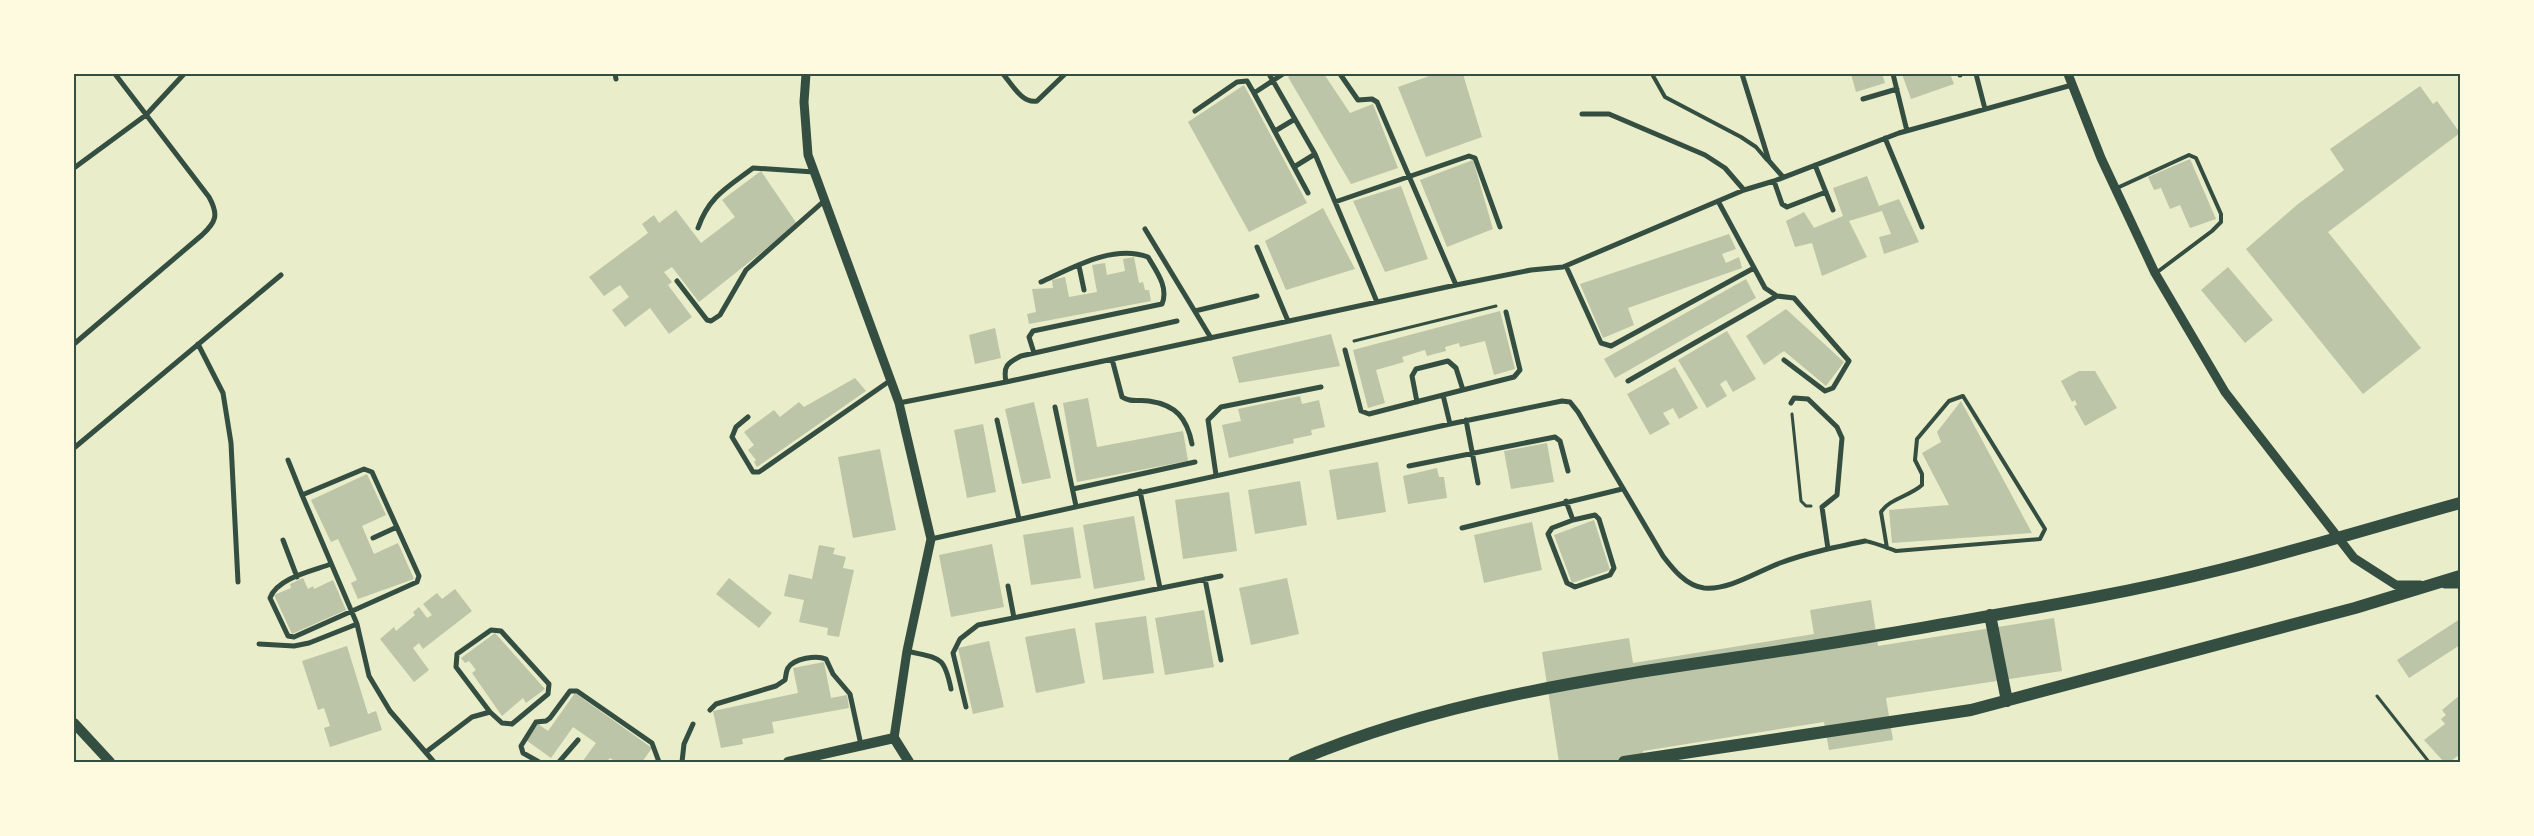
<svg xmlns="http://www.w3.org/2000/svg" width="2534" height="836" viewBox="0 0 2534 836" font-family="Inter,sans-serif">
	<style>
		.building { fill: #bcc5a7 }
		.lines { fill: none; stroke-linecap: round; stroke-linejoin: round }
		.path { stroke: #344e41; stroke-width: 3 }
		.service { stroke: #344e41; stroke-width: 4 }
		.minor { stroke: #344e41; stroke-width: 5 }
		.tertiary { stroke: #344e41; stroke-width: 9 }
		.secondary { stroke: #344e41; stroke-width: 10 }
		.primary { stroke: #344e41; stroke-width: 12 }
		.neatline { fill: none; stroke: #344e41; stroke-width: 2 }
	</style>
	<rect width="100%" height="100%" fill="#e9edc9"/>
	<path class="building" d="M 1292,74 L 1324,74 L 1350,113 L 1373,104 L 1398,168 L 1351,184 L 1288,77 Z
		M 1435,74 L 1463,74 L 1482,137 L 1426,157 L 1398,87 Z
		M 1851,74 L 1882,74 L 1885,83 L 1856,92 Z
		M 1902,74 L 1950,74 L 1954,84 L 1911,99 Z
		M 1244,85 L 1307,203 L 1249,232 L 1188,122 Z
		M 2420,86 L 2433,104 L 2437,101 L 2460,133 L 2328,232 L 2421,348 L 2363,394 L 2246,249 L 2298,204 L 2344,170 L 2330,149 Z
		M 2190,159 L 2216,219 L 2190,228 L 2180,205 L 2170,209 L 2161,188 L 2154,190 L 2148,177 Z
		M 1473,160 L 1493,229 L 1447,247 L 1420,180 Z
		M 761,171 L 797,224 L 699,302 L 672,267 L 664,272 L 672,282 L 668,285 L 692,317 L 669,334 L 650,308 L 625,327 L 612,310 L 629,297 L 620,285 L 604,296 L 589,277 L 648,233 L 642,224 L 654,215 L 659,223 L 676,210 L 701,243 L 735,217 L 722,200 Z
		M 1867,176 L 1879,206 L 1899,199 L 1919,242 L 1884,254 L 1879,237 L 1891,234 L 1882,211 L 1849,221 L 1867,257 L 1822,276 L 1812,243 L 1795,247 L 1786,221 L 1804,212 L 1814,228 L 1843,216 L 1833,188 Z
		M 1401,186 L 1428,259 L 1385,272 L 1353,201 Z
		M 1323,208 L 1355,269 L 1286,290 L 1265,241 Z
		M 1729,234 L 1736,249 L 1722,254 L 1726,263 L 1739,257 L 1742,268 L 1628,308 L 1634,325 L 1603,338 L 1580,284 Z
		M 1134,257 L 1139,283 L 1143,282 L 1145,290 L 1149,290 L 1151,301 L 1029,324 L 1027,314 L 1036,312 L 1032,289 L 1053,288 L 1052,280 L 1065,277 L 1069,297 L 1097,292 L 1092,265 L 1105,263 L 1107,275 L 1125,271 L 1123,259 Z
		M 2228,267 L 2273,320 L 2245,343 L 2201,290 Z
		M 1746,279 L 1756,298 L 1615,378 L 1604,359 Z
		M 1786,309 L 1844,362 L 1826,386 L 1784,351 L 1764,365 L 1746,336 Z
		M 1500,311 L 1515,369 L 1494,375 L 1485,341 L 1460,347 L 1459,343 L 1445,347 L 1446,351 L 1427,356 L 1425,350 L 1402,357 L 1404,362 L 1376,370 L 1385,403 L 1368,408 L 1353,350 Z
		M 995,328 L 1001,358 L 975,364 L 969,335 Z
		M 1727,331 L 1756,379 L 1733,392 L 1726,380 L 1720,384 L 1727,396 L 1707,408 L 1678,360 Z
		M 1331,334 L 1340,366 L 1239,383 L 1232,357 Z
		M 1675,367 L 1698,408 L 1679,419 L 1673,408 L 1663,413 L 1670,424 L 1650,435 L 1627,394 Z
		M 2079,371 L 2095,371 L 2117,408 L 2085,426 L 2074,406 L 2077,405 L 2075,400 L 2072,402 L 2061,381 Z
		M 855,378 L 866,391 L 757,467 L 754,462 L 756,460 L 748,450 L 754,445 L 744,432 L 774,410 L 780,417 L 799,402 L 804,407 Z
		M 1300,396 L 1302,404 L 1319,400 L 1325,427 L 1311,430 L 1312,435 L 1293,439 L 1294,443 L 1229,458 L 1222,425 L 1241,421 L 1238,409 Z
		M 1088,398 L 1097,447 L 1183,431 L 1188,461 L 1077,482 L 1063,403 Z
		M 1961,401 L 2032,533 L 1892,543 L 1889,510 L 1949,505 L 1922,453 L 1941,442 L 1937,432 Z
		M 1034,402 L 1051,478 L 1022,484 L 1005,409 Z
		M 983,424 L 996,492 L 967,498 L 954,430 Z
		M 1547,443 L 1554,482 L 1511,489 L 1504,451 Z
		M 880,449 L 896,530 L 853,538 L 838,457 Z
		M 1378,462 L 1386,512 L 1337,520 L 1329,470 Z
		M 1437,468 L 1439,477 L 1444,477 L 1447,498 L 1408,504 L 1403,476 Z
		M 367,474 L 386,515 L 362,526 L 374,554 L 398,543 L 414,579 L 358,599 L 351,583 L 357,580 L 338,539 L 331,542 L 311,500 Z
		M 1300,481 L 1307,525 L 1255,534 L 1248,490 Z
		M 1229,492 L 1237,551 L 1183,559 L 1175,500 Z
		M 1134,516 L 1145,580 L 1094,589 L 1083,525 Z
		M 1594,520 L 1610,570 L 1572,583 L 1554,535 Z
		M 1532,522 L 1542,570 L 1484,583 L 1474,535 Z
		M 1073,527 L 1081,578 L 1031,585 L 1023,535 Z
		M 992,544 L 1004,607 L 951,617 L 939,555 Z
		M 819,545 L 835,548 L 833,554 L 846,557 L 843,568 L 854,570 L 839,637 L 827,635 L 828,628 L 799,622 L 804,600 L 784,596 L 789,574 L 812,579 Z
		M 303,578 L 308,589 L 313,586 L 314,589 L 333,580 L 346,610 L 292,634 L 274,595 L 291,588 L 290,584 Z
		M 729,578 L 772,613 L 759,628 L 716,594 Z
		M 1287,578 L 1299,634 L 1251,645 L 1239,588 Z
		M 455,589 L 472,611 L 423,649 L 419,643 L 413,648 L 429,670 L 414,682 L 380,639 L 394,627 L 396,631 L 415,615 L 413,612 L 419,607 L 427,618 L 432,615 L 423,604 L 437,593 L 442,599 Z
		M 1871,600 L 1878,646 L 2054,618 L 2062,671 L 1886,698 L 1893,740 L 1829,750 L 1824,722 L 1643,751 L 1645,762 L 1559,762 L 1542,652 L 1629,638 L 1633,663 L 1814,634 L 1810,610 Z
		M 1204,610 L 1214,667 L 1165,675 L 1155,618 Z
		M 1146,616 L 1154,673 L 1103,680 L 1095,623 Z
		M 2460,619 L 2460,645 L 2409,678 L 2397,660 Z
		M 1075,628 L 1085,683 L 1036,693 L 1025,637 Z
		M 495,633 L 545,689 L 526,703 L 523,698 L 502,716 L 472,673 L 476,670 L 469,661 L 465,663 L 461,658 Z
		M 989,641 L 1004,707 L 973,714 L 958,648 Z
		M 347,646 L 368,714 L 376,711 L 382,730 L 330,747 L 324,728 L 330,726 L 324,708 L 318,710 L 302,661 Z
		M 824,662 L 831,698 L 847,695 L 849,708 L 772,722 L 774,733 L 742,739 L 743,744 L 721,748 L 713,711 L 798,693 L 793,668 Z
		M 575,693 L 652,748 L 642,762 L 616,762 L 610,758 L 606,762 L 582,762 L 596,743 L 573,727 L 551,758 L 526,740 L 538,724 L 548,731 Z
		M 2460,695 L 2460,754 L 2450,762 L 2444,762 L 2424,740 L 2445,724 L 2441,719 L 2446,715 L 2442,710 Z"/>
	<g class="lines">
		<path class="path" d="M 1354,341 L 1496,306
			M 1792,414 L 1801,501 L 1806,506 L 1811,506
			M 2377,696 L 2429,762"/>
		<path class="service" d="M 1652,74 L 1665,97 L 1741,137 L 1756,147 L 1767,160
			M 2117,188 L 2189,155 L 2196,158 L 2221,214 L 2221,222 L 2212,231 L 2156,273
			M 1865,541 C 1876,543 1885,547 1896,551 L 2040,539 L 2045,529 L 1963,396 L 1949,401 L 1917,439 L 1915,460 L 1922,474 L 1922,485 C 1910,496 1889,499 1881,512 L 1887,548"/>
		<path class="minor" d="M 615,74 L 616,79
			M 1003,74 C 1012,84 1022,104 1037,101 L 1065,74
			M 1269,74 L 1315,154 L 1377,302
			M 1340,74 L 1358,100 L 1372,99 L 1377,102 L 1456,285
			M 1742,74 L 1769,161 L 1783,177
			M 1893,74 L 1907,131
			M 1960,74 L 1960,75
			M 1976,74 L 1985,109
			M 1254,93 L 1308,193
			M 1863,99 L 1897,89
			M 1195,111 L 1237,82 L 1247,81 L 1254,93 L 1283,74
			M 1582,114 L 1609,114 L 1705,155 L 1725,168 L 1744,190
			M 1275,131 L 1295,119
			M 1885,138 L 1922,227
			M 1815,165 L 1833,210
			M 1294,167 L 1315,154
			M 74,168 L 146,115 L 184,74
			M 1774,181 L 1782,204 L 1787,207 L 1826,192
			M 1718,201 L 1765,288 L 1777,296 L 1794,298 L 1849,361 L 1833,388 L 1825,391 L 1784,360
			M 1335,202 L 1469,156 L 1475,158 L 1500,227
			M 698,228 C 709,196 728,187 753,168 L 814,172
			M 1145,229 L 1211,338
			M 1257,247 L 1288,321
			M 1079,266 L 1084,290
			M 1566,266 L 1601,343 L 1611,346 L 1754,268
			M 677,281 L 707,320 L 711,321 L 720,315 L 746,270 L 824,201
			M 1195,311 L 1257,296
			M 74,344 L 202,235 C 216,222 219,215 209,197 L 115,74
			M 198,344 L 223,393 L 231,443 L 238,582
			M 1345,350 L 1361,411 L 1369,414 L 1443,395 L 1450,424
			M 1034,353 L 1029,337 L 1033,331 L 1162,304 C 1169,287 1156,271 1148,257 C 1113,244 1072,268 1041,282
			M 1112,359 L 1122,397 C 1131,403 1139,399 1149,401 C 1176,405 1187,418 1192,444
			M 1628,381 L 1777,296
			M 1006,382 C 1003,366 1007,363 1021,356 L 1177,321
			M 1443,395 L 1514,377 L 1520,370 L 1506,312
			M 1417,402 L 1412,376 L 1416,369 L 1448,361 L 1456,368 L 1463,390
			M 899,403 L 1006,382 L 1456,285 L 1531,270 L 1563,267 L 1744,190 L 1774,181 L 1899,133 L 2072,85
			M 1791,403 L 1794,398 L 1808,399 L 1837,427 L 1842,438 L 1837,495 L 1822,507 L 1828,549
			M 1055,407 L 1076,506
			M 748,417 L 736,427 L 732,437 L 753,472 L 759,472 L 891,380
			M 997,420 L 1019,519
			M 1466,420 L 1478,483
			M 74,448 L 281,275
			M 288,460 L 302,495
			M 1409,466 L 1555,437 L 1560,441 L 1568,471
			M 1216,475 L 1208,420 L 1221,407 L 1321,387
			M 1073,489 L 1195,462
			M 1140,491 L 1160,588
			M 1566,501 L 1573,520 L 1552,528 L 1548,534 L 1567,583 L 1575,587 L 1610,575 L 1614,568 L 1599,519 L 1595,515 L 1573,520
			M 1462,528 L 1622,489
			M 373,538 L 397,527
			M 931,539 L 1450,424 L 1562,401 L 1570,402 L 1578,412 L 1663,556 C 1673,569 1686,586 1704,588 C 1730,590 1756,572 1780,563 C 1807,553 1836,547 1865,541
			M 283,540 L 297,577
			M 331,564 C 312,571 277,578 270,598 L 288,636 L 294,637 L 417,582 L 419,576 L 372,472 L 364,469 L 302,495 L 357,624 L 369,676 L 390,711 L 434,762
			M 1205,579 L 1221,660
			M 1008,586 L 1014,618
			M 259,644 L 294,646 L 309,643 L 357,624
			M 907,651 C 940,659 944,655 951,689
			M 966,707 L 953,653 L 960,639 L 978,625 L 1221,576
			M 710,710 L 716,704 L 776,686 L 785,680 C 786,676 786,671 788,668 C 794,658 817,655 826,659 L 833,674 L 850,694 L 861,745
			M 426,752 L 472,717 L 490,712 L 502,723 L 512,724 L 548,694 L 549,684 L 501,631 L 491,630 L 457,654 L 456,667 L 490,712
			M 539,762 L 523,753 L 521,746 L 536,722 L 546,721 L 550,718 L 570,691 L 577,691 L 652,743 L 659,762
			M 559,762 L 578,740
			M 682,762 L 684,744 L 693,724"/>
		<path class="tertiary" d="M 806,74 L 804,102 L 808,155 L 899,403 L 931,539 L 907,651 L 894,738
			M 2068,74 L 2101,158 L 2155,273 L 2225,392 L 2354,558 L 2396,585 L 2420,585
			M 2445,584 L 2460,584"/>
		<path class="secondary" d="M 74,723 L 110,762
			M 788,762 L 894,738 L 909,762"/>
		<path class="primary" d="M 1990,615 L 2007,701
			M 1294,762 C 1480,682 1688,669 1886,634 C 1998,614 2112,597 2223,569 C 2302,549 2381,525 2460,503
			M 1624,762 L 1971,710 L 2355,608 L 2460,576"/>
	</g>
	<rect width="2534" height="836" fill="none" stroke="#fefae0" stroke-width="150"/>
	<rect x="75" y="75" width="2384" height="686" class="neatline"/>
</svg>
